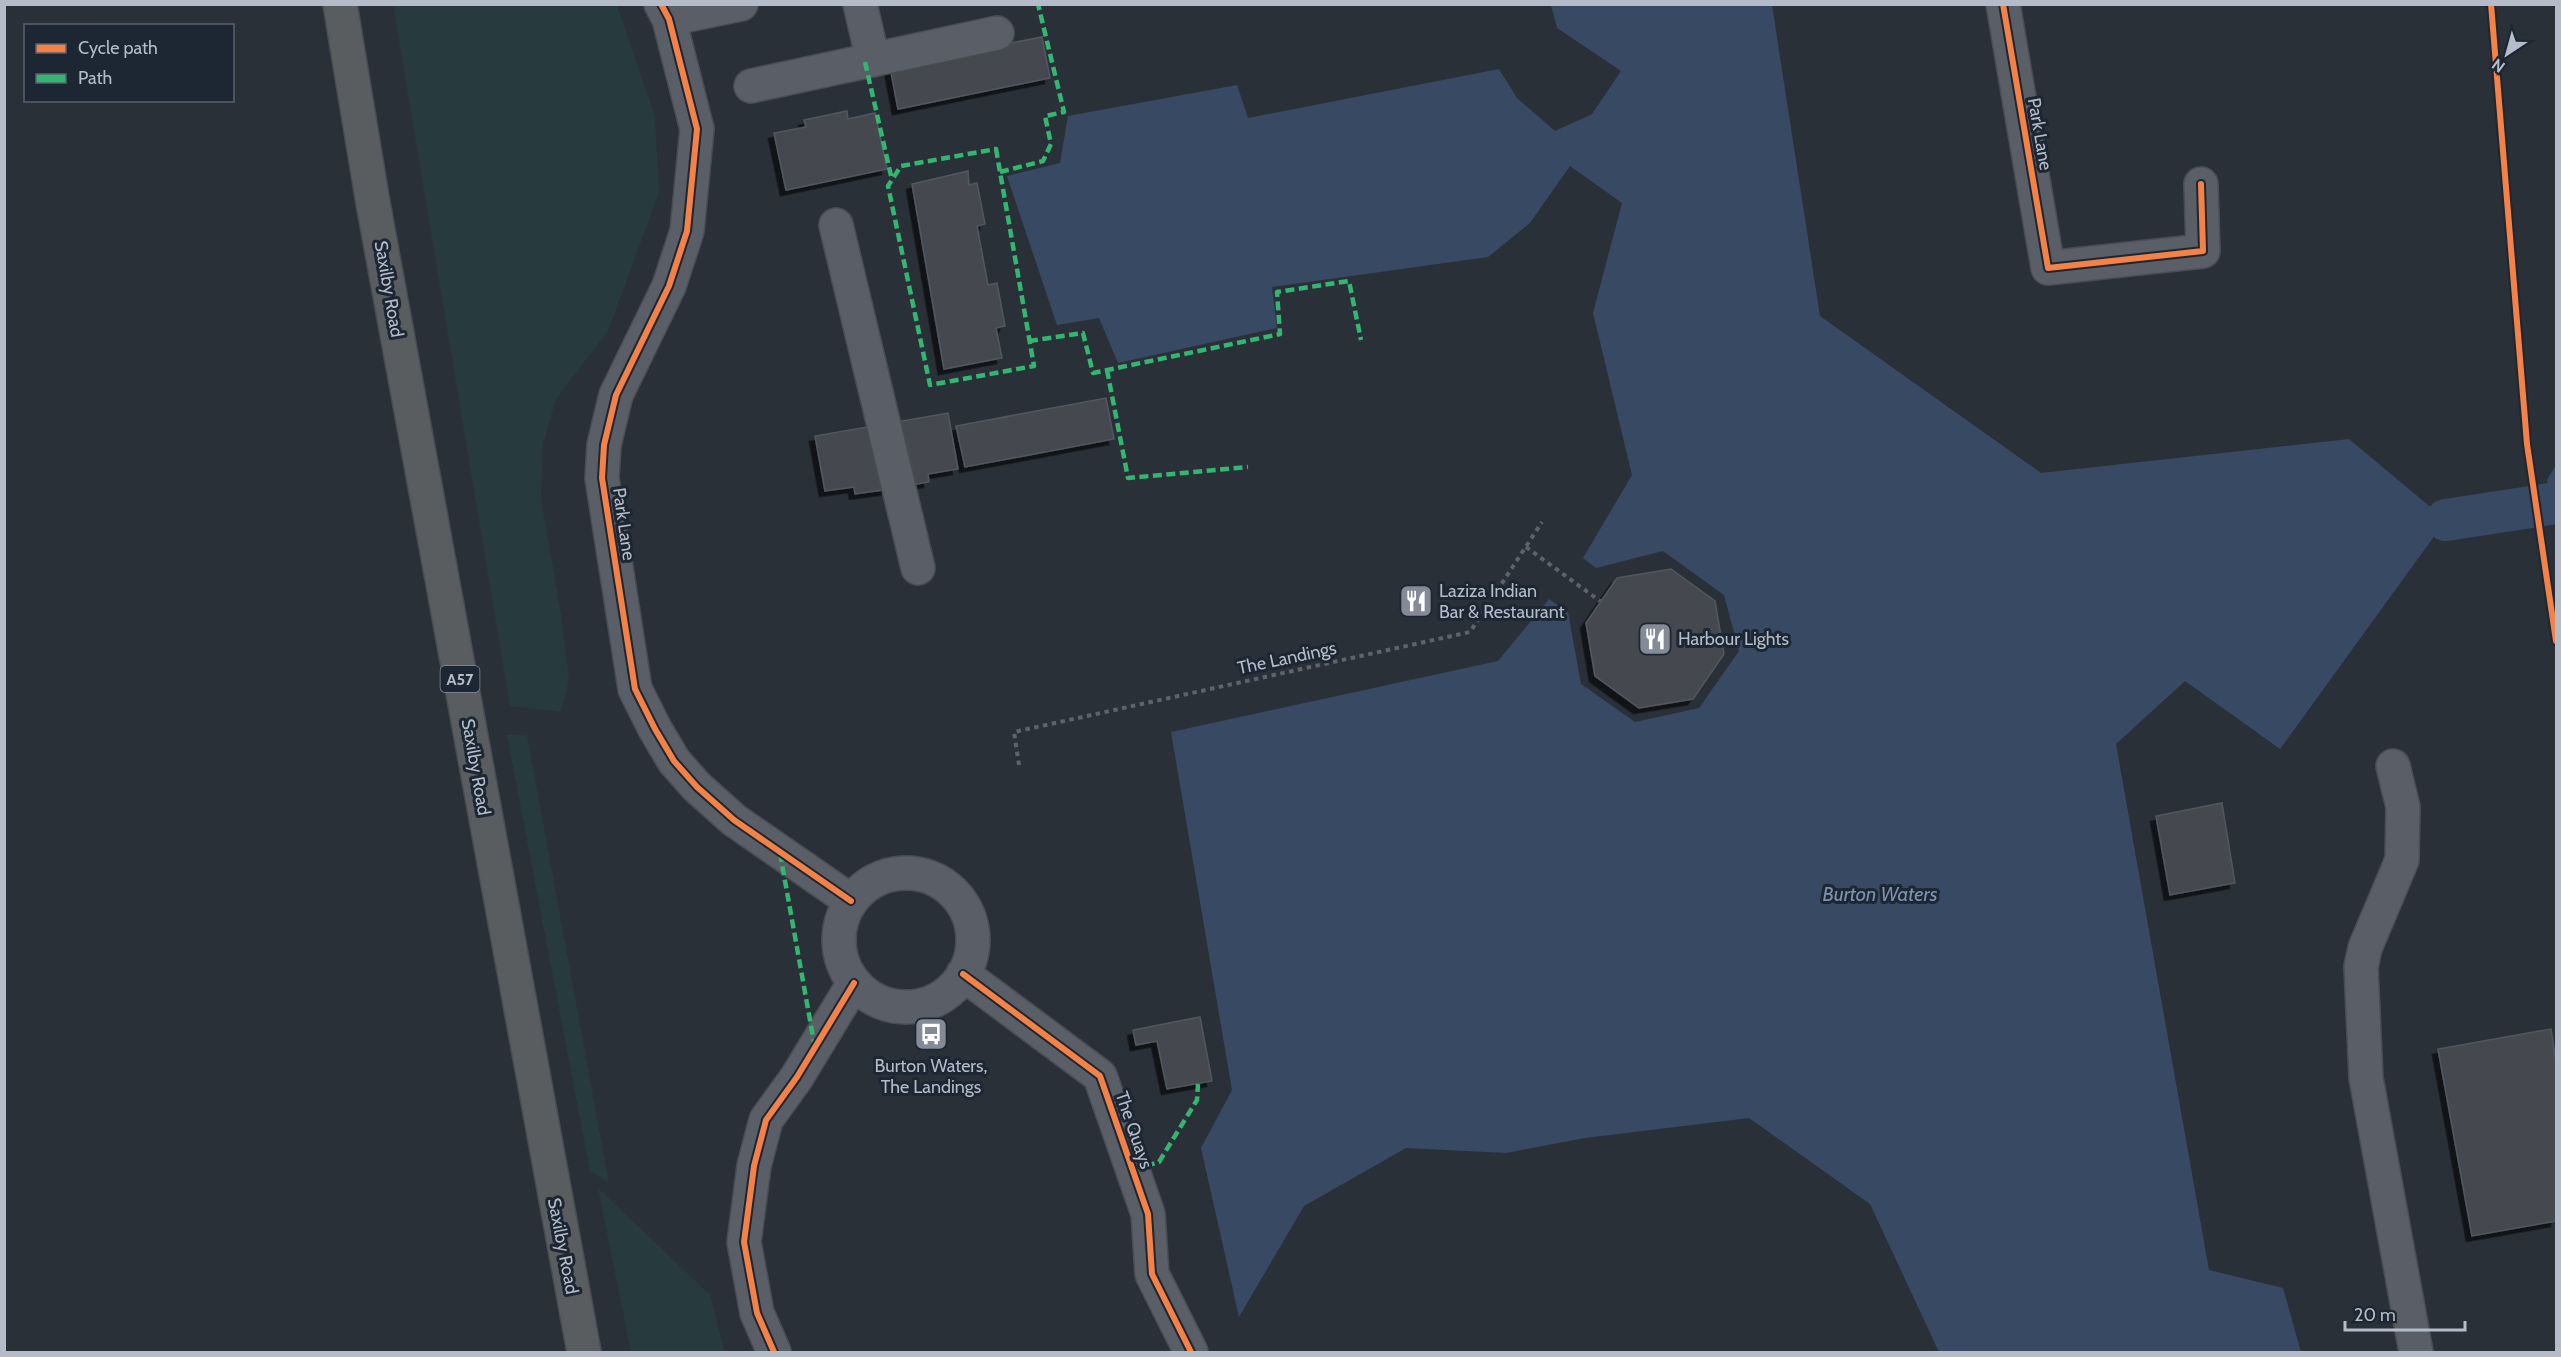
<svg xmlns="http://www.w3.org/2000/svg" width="2561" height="1357" viewBox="0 0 2561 1357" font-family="Cabin,sans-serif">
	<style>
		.green { fill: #273a3e }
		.water { fill: #384963 }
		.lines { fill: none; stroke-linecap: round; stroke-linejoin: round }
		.canal { stroke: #384963; stroke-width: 42 }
		.building { fill: #444950; stroke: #52575f; stroke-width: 1.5; filter: url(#shadow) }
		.minor-casing { stroke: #484c53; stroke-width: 36 }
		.highway-casing { stroke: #474c53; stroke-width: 36 }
		.path { stroke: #5d636a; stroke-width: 4; stroke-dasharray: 4.5 4.5; stroke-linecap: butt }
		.minor { stroke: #5a5e66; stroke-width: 33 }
		.highway { stroke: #5a5d60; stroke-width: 33 }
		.quiet { stroke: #33b770; stroke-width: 4.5; stroke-dasharray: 9 4.5; stroke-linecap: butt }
		.cycleway-casing { stroke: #1d2633; stroke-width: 10 }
		.cycleway { stroke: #f48246; stroke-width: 6 }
		.labels { text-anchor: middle; stroke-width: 6; stroke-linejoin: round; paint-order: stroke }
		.shield { fill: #1d2633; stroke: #878f9c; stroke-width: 1.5 }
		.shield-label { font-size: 16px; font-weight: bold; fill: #b4bcc9 }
		.street-label { font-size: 18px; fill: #b4bcc9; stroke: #1d2633 }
		.poi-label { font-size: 18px; fill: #b4bcc9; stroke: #1d2633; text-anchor: start }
		.water-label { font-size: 20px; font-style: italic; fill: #7c92b1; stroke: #1d2633 }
	</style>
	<defs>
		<filter id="shadow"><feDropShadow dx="-5.5" dy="5.5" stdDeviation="0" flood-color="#0009"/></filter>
	</defs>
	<rect width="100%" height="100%" fill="#2a3038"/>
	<path class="green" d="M 396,4 L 617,5 L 655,117 L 659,192 L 608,331 L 556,399 L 543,443 L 541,499 L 561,614 L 569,680 L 561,712 L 510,706 L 394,10 Z
		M 507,735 L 527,735 L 609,1183 L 590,1171 Z
		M 598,1188 L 710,1295 L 725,1352 L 631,1352 Z"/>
	<path class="water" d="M 1551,5 L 1772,5 L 1820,316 L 2041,473 L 2349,439 L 2446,520 L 2280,749 L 2185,681 L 2116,744 L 2209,1270 L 2283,1288 L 2301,1352 L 1939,1352 L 1870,1204 L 1749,1118 L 1585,1138 L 1506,1153 L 1406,1148 L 1304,1206 L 1239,1317 L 1201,1148 L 1232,1090 L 1171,732 L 1498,661 L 1549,599 L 1568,612 L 1581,684 L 1635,722 L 1699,708 L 1739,651 L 1724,595 L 1663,551 L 1596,568 L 1583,558 L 1632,475 L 1593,313 L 1622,203 L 1570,166 L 1530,223 L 1488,257 L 1272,287 L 1277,328 L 1118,363 L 1099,318 L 1057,325 L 1007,176 L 1060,163 L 1068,116 L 1237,85 L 1248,118 L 1499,69 L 1517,98 L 1555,131 L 1592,114 L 1621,71 L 1557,28 Z
		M 2556,465 L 2556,513 L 2547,480 Z"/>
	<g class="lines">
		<path class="canal" d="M 2446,520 L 2556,503"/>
	</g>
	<path class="building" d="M 1042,37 L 1050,78 L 898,109 L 890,67 Z
		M 847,111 L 848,119 L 875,113 L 887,169 L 786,190 L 774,133 L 806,127 L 804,120 Z
		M 968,171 L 969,185 L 977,183 L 985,224 L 977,226 L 988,285 L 997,283 L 1005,326 L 996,328 L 1002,358 L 944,369 L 912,184 Z
		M 1106,398 L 1114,439 L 965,467 L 956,426 Z
		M 948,413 L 958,469 L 928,474 L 929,482 L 883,490 L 855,494 L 854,487 L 825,491 L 815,436 Z
		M 1671,569 L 1715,601 L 1724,654 L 1693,699 L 1639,708 L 1595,676 L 1586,623 L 1617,578 Z
		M 2222,803 L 2235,883 L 2170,895 L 2156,816 Z
		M 1200,1017 L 1212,1081 L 1167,1089 L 1157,1041 L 1136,1045 L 1133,1030 Z
		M 2551,1029 L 2556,1062 L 2556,1221 L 2472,1236 L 2438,1049 Z"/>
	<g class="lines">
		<defs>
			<path id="minor" d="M 661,4 L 669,19 L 697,129 L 687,231 L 669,286 L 616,395 L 604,445 L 602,478 L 635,689 L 655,729 L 674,761 L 697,787 L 734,820 L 851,901
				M 860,4 L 873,60
				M 2003,4 L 2048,268 L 2203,251 L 2201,184
				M 669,19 L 741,4
				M 751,86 L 997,33
				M 836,225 L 918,568
				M 2393,766 L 2403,807 L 2402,860 L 2365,948 L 2361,967 L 2366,1078 L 2416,1352
				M839 940a67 67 0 1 1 134 0a67 67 0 1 1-134 0Z
				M 963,974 L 1100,1076 L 1148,1214 L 1152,1274 L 1191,1352
				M 774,1352 L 757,1313 L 744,1242 L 754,1166 L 766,1120 L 797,1077 L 854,983"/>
			<path id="highway" d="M 340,4 L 373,203 L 584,1352"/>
		</defs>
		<use href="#minor" class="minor-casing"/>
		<use href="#highway" class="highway-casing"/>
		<path class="path" d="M 1526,547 L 1600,601
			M 1019,765 L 1014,732 L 1470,632 L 1542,522"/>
		<use href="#minor" class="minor"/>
		<use href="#highway" class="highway"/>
		<path class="quiet" d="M 865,62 L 892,180
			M 996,149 L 1034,366 L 930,385 L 888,186 L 901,166 Z
			M 1000,172 L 1043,161 L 1051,144 L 1045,116 L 1064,112 L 1038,4
			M 1029,341 L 1083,333 L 1093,373 L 1280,334 L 1277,292 L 1349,281 L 1361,340
			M 1107,370 L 1128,478 L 1248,467
			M 780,853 L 815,1048
			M 1133,1170 L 1159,1162 L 1197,1100 L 1198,1084"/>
		<defs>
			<path id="cycleway" d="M 661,4 L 669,19 L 697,129 L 687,231 L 669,286 L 616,395 L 604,445 L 602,478 L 635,689 L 655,729 L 674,761 L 697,787 L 734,820 L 851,901
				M 2003,4 L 2048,268 L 2203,251 L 2201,184
				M 2491,4 L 2527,444 L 2556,641
				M 963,974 L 1100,1076 L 1148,1214 L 1152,1274 L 1191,1352
				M 774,1352 L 757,1313 L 744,1242 L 754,1166 L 766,1120 L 797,1077 L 854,983"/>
		</defs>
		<use href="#cycleway" class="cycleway-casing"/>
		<use href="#cycleway" class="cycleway"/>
	</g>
	<defs>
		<symbol id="restaurant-square" viewBox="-11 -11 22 22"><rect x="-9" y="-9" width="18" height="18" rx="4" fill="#848b96" stroke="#1d2633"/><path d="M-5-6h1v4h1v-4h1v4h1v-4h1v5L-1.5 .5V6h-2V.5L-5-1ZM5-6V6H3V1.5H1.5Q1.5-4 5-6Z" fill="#fff"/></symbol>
		<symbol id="bus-square" viewBox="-11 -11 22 22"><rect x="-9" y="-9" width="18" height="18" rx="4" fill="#848b96" stroke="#1d2633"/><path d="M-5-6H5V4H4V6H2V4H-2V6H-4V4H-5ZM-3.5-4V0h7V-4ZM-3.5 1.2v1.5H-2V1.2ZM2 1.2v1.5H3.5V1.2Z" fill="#fff"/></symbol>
	</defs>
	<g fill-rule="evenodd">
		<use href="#restaurant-square" x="1397" y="582" width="38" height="38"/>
		<use href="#restaurant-square" x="1636" y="620" width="38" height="38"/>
		<use href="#bus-square" x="912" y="1015" width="38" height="38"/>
	</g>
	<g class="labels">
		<rect class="shield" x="440.5" y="666" width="39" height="26" rx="4.5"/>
		<g class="shield-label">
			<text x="460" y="685">A57</text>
		</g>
		<g class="street-label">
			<text transform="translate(2040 134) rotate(80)" y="6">Park Lane</text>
			<text transform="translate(389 289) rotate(80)" y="6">Saxilby Road</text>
			<text transform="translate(624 524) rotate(82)" y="6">Park Lane</text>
			<text transform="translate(1287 658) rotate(-12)" y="6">The Landings</text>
			<text transform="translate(476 767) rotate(80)" y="6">Saxilby Road</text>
			<text transform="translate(1134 1130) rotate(71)" y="6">The Quays</text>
			<text transform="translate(563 1246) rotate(79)" y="6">Saxilby Road</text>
		</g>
		<g class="poi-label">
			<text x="1439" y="597">Laziza Indian<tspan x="1439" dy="21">Bar &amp; Restaurant</tspan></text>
			<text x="1678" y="645">Harbour Lights</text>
			<text x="931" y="1072" text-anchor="middle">Burton Waters,<tspan x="931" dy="21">The Landings</tspan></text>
		</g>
		<g class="water-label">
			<text x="1880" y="901">Burton Waters</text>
		</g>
	</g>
	<rect width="2561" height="1357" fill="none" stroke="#b4bcc9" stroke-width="12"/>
	<rect x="24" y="24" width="210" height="78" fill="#1d2633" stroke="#59626f" stroke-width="1.5"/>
	<rect x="36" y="44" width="30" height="9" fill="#f48246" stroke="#59626f" stroke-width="1.5"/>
	<text x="78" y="54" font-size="18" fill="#b4bcc9">Cycle path</text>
	<rect x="36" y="74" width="30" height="9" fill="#33b770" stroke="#59626f" stroke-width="1.5"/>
	<text x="78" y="84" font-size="18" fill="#b4bcc9">Path</text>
	<g transform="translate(2507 54) rotate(216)" stroke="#1d2633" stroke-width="4.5" paint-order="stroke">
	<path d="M0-4.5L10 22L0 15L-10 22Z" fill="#b4bcc9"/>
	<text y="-9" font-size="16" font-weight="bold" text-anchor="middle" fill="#b4bcc9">N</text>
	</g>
	<path d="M2345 1321v9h120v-9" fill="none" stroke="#b4bcc9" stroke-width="3"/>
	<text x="2354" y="1321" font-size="18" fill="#b4bcc9" stroke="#1d2633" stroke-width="4.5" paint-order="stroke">20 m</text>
</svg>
